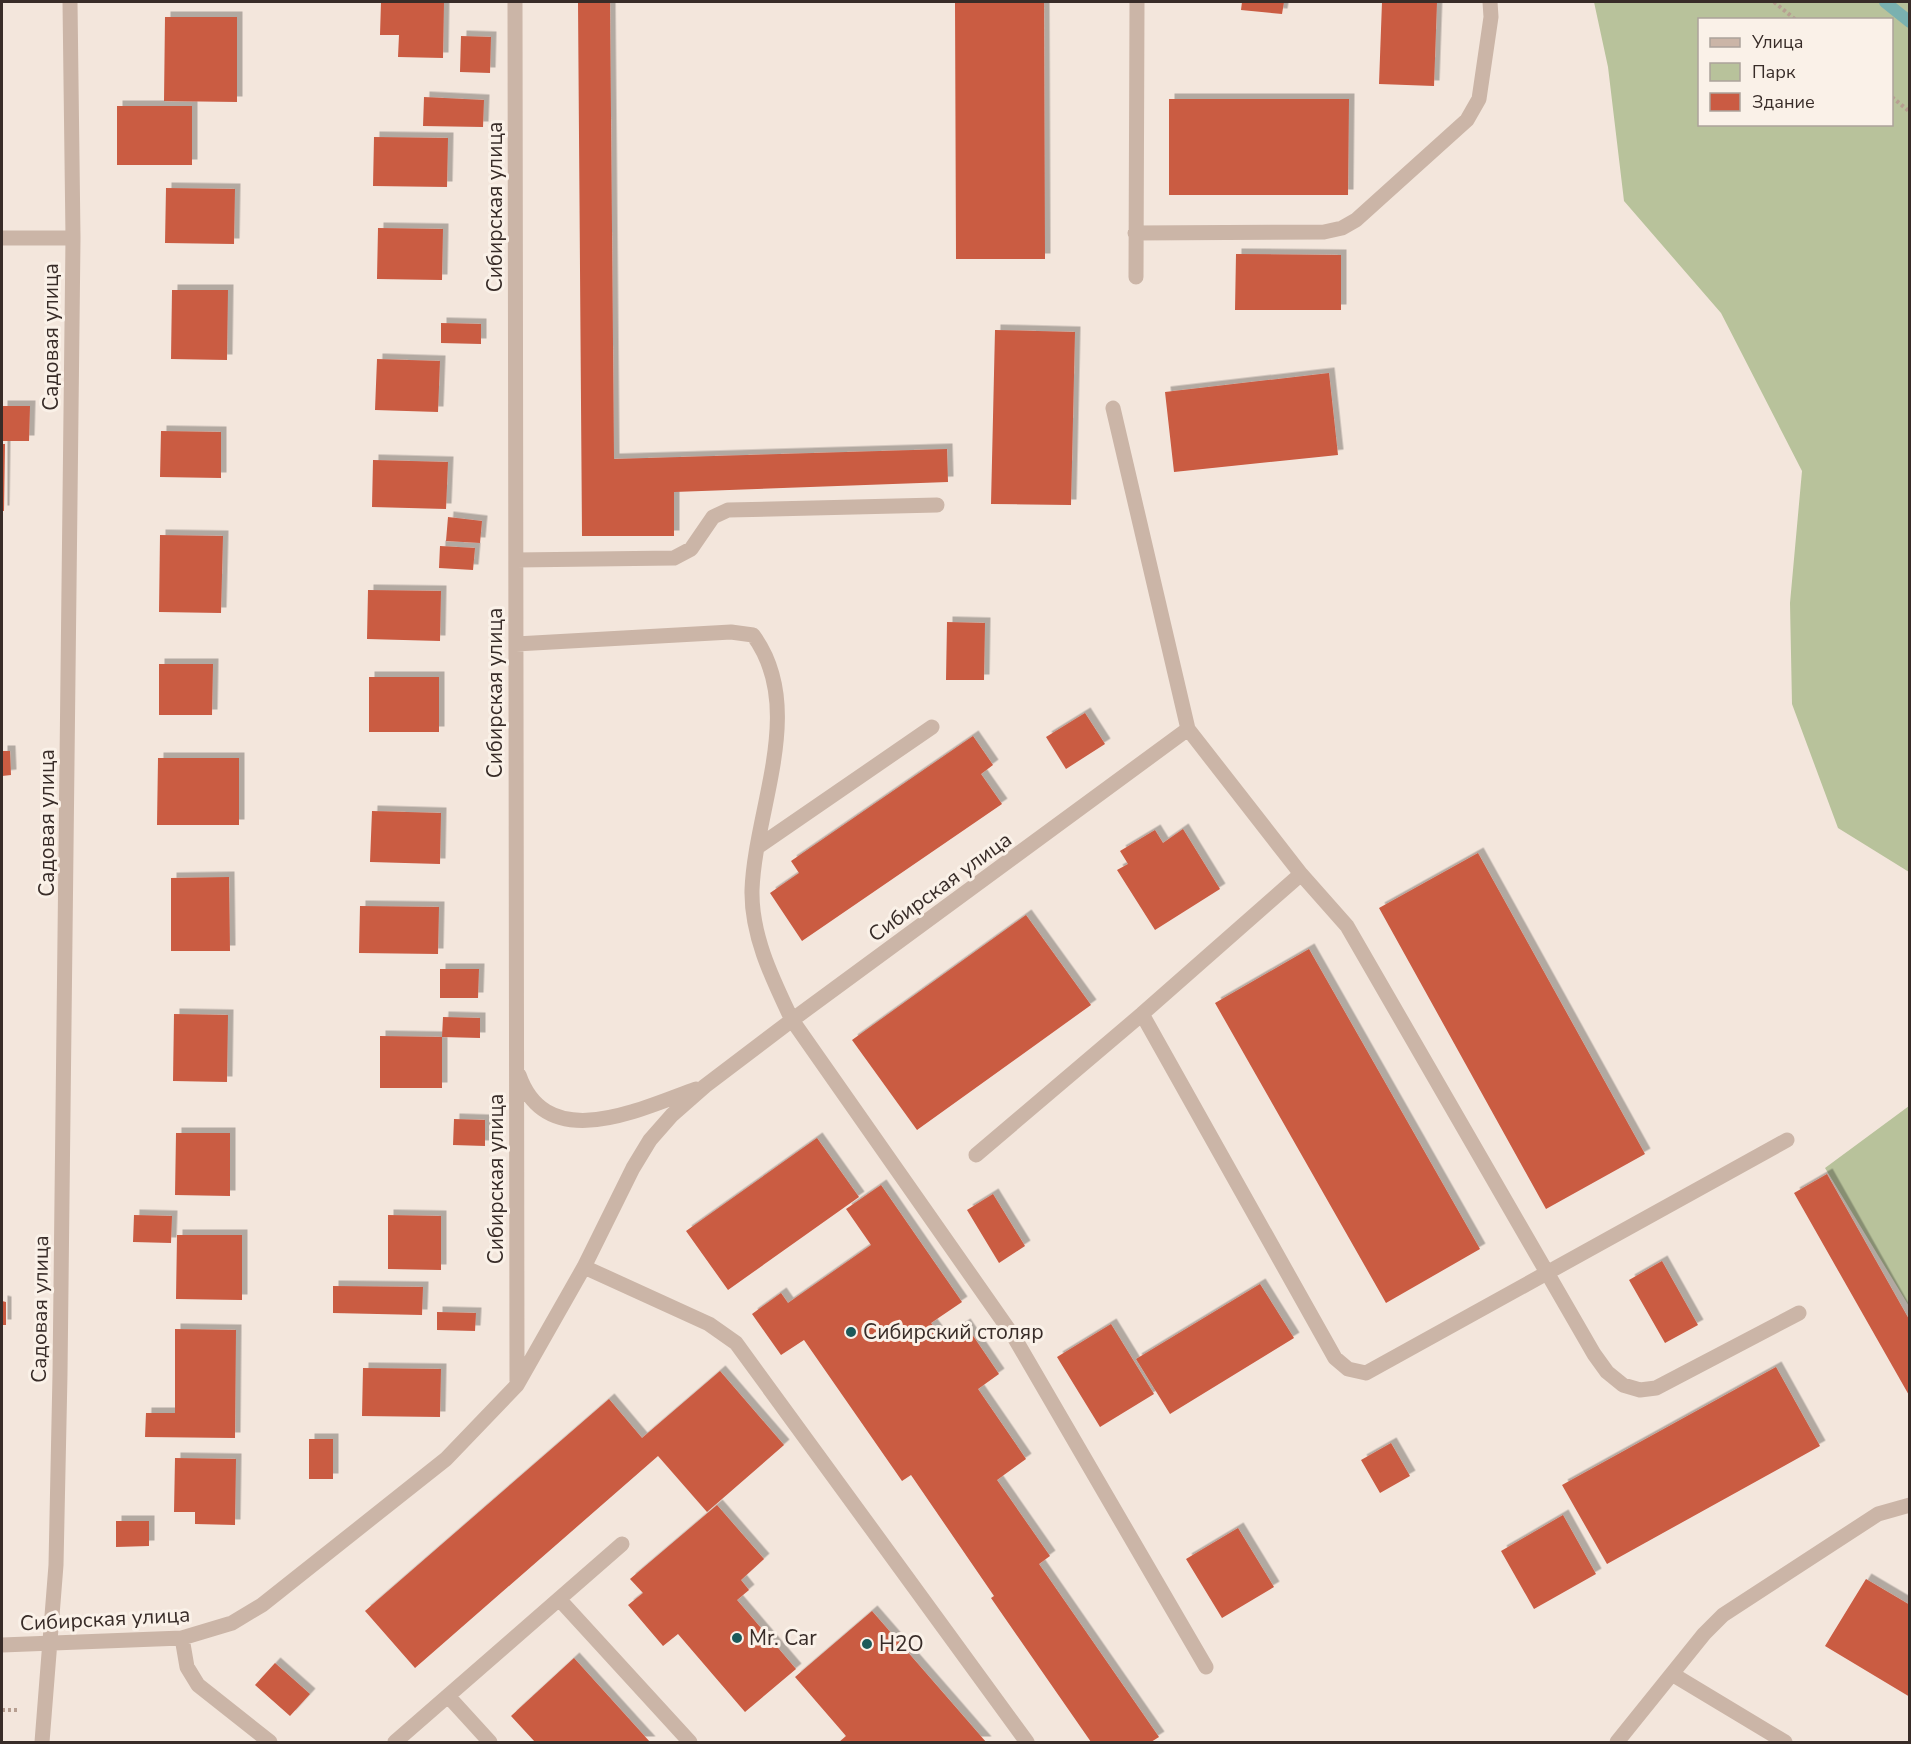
<svg xmlns="http://www.w3.org/2000/svg" width="1911" height="1744" viewBox="0 0 1911 1744" font-family="'Nunito Sans',sans-serif">
	<style>
		.green { fill: #b8c29b; fill-rule: evenodd }
		.lines { fill: none; stroke-linecap: round; stroke-linejoin: round }
		.stream { stroke: #7ab1b0; stroke-width: 12 }
		.building { fill: #ca5b43; filter: url(#shadow) }
		.path { stroke: #b79f91; stroke-width: 4; stroke-dasharray: 3 3; stroke-linecap: butt }
		.minor { stroke: #cbb5a7; stroke-width: 15 }
		.poi-dot { fill: #1c5a5a; stroke: #faf1e8; stroke-width: 2 }
		.labels { text-anchor: middle; stroke-width: 6; stroke-linejoin: round; paint-order: stroke }
		.street-label { font-size: 21px; fill: #382c28; stroke: #faf1e8 }
		.poi-label { font-size: 21px; fill: #382c28; stroke: #faf1e8; text-anchor: start }
	</style>
	<defs>
		<filter id="shadow"><feDropShadow dx="5.5" dy="-5.5" stdDeviation="0" flood-color="#0004"/></filter>
	</defs>
	<rect width="100%" height="100%" fill="#f3e6dc"/>
	<path class="green" d="M 1594,2 L 1909,2 L 1909,872 L 1838,828 L 1792,704 L 1790,603 L 1802,471 L 1721,313 L 1624,201 L 1608,67 ZM 1700,20 L 1892,20 L 1892,124 L 1700,124 Z
		M 1909,1106 L 1909,1306 L 1825,1168 Z"/>
	<g class="lines">
		<path class="stream" d="M 1885,2 L 1910,22"/>
	</g>
	<path class="building" d="M 381,2 L 444,2 L 443,58 L 398,57 L 399,35 L 380,35 Z
		M 578,2 L 610,2 L 614,459 L 947,449 L 948,482 L 674,492 L 674,536 L 582,536 Z
		M 955,2 L 1044,2 L 1045,259 L 956,259 Z
		M 1242,2 L 1284,2 L 1282,14 L 1241,10 Z
		M 1382,2 L 1437,2 L 1434,86 L 1379,84 Z
		M 165,17 L 237,17 L 237,102 L 164,101 Z
		M 461,36 L 491,37 L 490,73 L 460,72 Z
		M 424,97 L 484,100 L 483,127 L 423,126 Z
		M 1169,99 L 1349,99 L 1348,195 L 1169,195 Z
		M 117,106 L 192,106 L 192,165 L 117,165 Z
		M 374,137 L 448,138 L 447,187 L 373,186 Z
		M 166,188 L 235,189 L 234,244 L 165,243 Z
		M 378,228 L 443,229 L 442,280 L 377,279 Z
		M 1236,254 L 1341,255 L 1341,310 L 1235,310 Z
		M 172,290 L 228,290 L 227,360 L 171,359 Z
		M 441,323 L 481,324 L 481,344 L 441,343 Z
		M 995,330 L 1075,332 L 1071,505 L 991,504 Z
		M 377,359 L 440,361 L 438,412 L 375,410 Z
		M 1329,373 L 1338,455 L 1174,472 L 1165,392 Z
		M 2,406 L 30,406 L 29,441 L 2,441 Z
		M 161,431 L 221,432 L 221,478 L 160,477 Z
		M 2,444 L 5,444 L 4,511 L 2,511 Z
		M 373,460 L 448,462 L 446,509 L 372,507 Z
		M 448,517 L 482,521 L 480,543 L 446,541 Z
		M 160,535 L 223,536 L 221,613 L 159,612 Z
		M 440,546 L 475,548 L 473,570 L 439,568 Z
		M 368,590 L 441,591 L 440,641 L 367,639 Z
		M 947,622 L 985,623 L 984,680 L 946,680 Z
		M 159,664 L 213,664 L 212,715 L 159,715 Z
		M 369,677 L 439,677 L 439,732 L 369,732 Z
		M 1085,713 L 1105,744 L 1066,769 L 1046,737 Z
		M 973,736 L 993,765 L 981,774 L 1002,804 L 802,941 L 770,893 L 799,873 L 791,861 Z
		M 2,751 L 10,751 L 11,775 L 2,776 Z
		M 158,758 L 239,758 L 239,825 L 157,825 Z
		M 372,811 L 441,813 L 440,864 L 370,862 Z
		M 1183,829 L 1220,889 L 1155,930 L 1117,870 L 1128,864 L 1120,851 L 1155,830 L 1163,843 Z
		M 1478,853 L 1645,1154 L 1546,1209 L 1379,908 Z
		M 229,877 L 230,951 L 171,951 L 171,878 Z
		M 360,906 L 439,907 L 438,954 L 359,953 Z
		M 1026,915 L 1091,1005 L 917,1130 L 852,1040 Z
		M 1309,949 L 1480,1249 L 1386,1303 L 1215,1003 Z
		M 440,969 L 479,969 L 478,998 L 440,998 Z
		M 174,1014 L 228,1015 L 227,1082 L 173,1081 Z
		M 443,1017 L 480,1018 L 480,1038 L 442,1037 Z
		M 380,1036 L 442,1037 L 442,1088 L 380,1088 Z
		M 454,1119 L 485,1120 L 485,1146 L 453,1145 Z
		M 176,1133 L 230,1133 L 230,1196 L 175,1195 Z
		M 817,1138 L 859,1197 L 728,1290 L 686,1231 Z
		M 1827,1174 L 1910,1321 L 1910,1397 L 1794,1193 Z
		M 881,1185 L 962,1302 L 931,1323 L 943,1339 L 965,1324 L 999,1374 L 978,1389 L 1026,1459 L 997,1480 L 1050,1556 L 1039,1564 L 1159,1737 L 1151,1742 L 1091,1742 L 991,1598 L 994,1596 L 911,1475 L 902,1481 L 804,1340 L 781,1355 L 752,1314 L 781,1293 L 788,1303 L 871,1245 L 846,1209 Z
		M 993,1194 L 1025,1246 L 999,1263 L 967,1210 Z
		M 134,1215 L 172,1216 L 171,1243 L 133,1242 Z
		M 388,1215 L 441,1216 L 441,1270 L 388,1269 Z
		M 177,1235 L 242,1235 L 242,1300 L 176,1299 Z
		M 1662,1261 L 1698,1325 L 1665,1343 L 1629,1280 Z
		M 1260,1284 L 1294,1338 L 1170,1414 L 1136,1359 Z
		M 333,1286 L 423,1287 L 422,1315 L 333,1313 Z
		M 2,1301 L 6,1302 L 6,1325 L 2,1325 Z
		M 437,1312 L 476,1313 L 475,1331 L 437,1330 Z
		M 1111,1324 L 1154,1394 L 1100,1427 L 1057,1357 Z
		M 175,1329 L 236,1330 L 235,1438 L 145,1437 L 146,1413 L 175,1413 Z
		M 1776,1367 L 1820,1446 L 1607,1564 L 1562,1485 Z
		M 363,1368 L 441,1369 L 440,1417 L 362,1416 Z
		M 720,1371 L 784,1445 L 707,1512 L 658,1456 L 415,1668 L 365,1611 L 609,1399 L 642,1438 Z
		M 309,1439 L 333,1439 L 333,1479 L 309,1479 Z
		M 1391,1443 L 1410,1476 L 1380,1493 L 1361,1460 Z
		M 175,1458 L 236,1459 L 235,1525 L 195,1524 L 195,1512 L 174,1512 Z
		M 717,1505 L 764,1559 L 741,1580 L 749,1590 L 737,1600 L 796,1669 L 745,1712 L 678,1634 L 663,1646 L 628,1605 L 643,1593 L 630,1579 Z
		M 1563,1515 L 1596,1574 L 1534,1609 L 1501,1551 Z
		M 116,1521 L 149,1521 L 149,1546 L 116,1547 Z
		M 1238,1528 L 1274,1587 L 1222,1618 L 1186,1559 Z
		M 1866,1579 L 1910,1605 L 1910,1697 L 1825,1646 Z
		M 872,1611 L 986,1742 L 839,1742 L 846,1736 L 795,1677 Z
		M 574,1658 L 650,1742 L 535,1742 L 511,1716 Z
		M 275,1663 L 310,1694 L 290,1716 L 255,1685 Z"/>
	<g class="lines">
		<path class="path" d="M 1774,2 L 1796,20
			M 1892,97 L 1910,112
			M 2,1710 L 19,1710"/>
		<path class="minor" d="M 515,2 L 517,1381
			M 1135,233 L 1324,232 L 1342,228 L 1356,220 L 1467,120 L 1479,99 L 1491,17 L 1490,2
			M 2,238 L 73,238
			M 1136,277 L 1137,2
			M 1113,408 L 1188,729 L 1301,874 L 1347,926 L 1594,1354 L 1607,1372 L 1623,1385 L 1640,1390 L 1656,1388 L 1799,1313
			M 516,560 L 674,558 L 691,549 L 713,517 L 728,510 L 937,505
			M 516,644 L 731,632 L 753,635 C 807,708 755,808 752,890 C 751,936 773,980 792,1020 L 1014,1337 L 1206,1667
			M 759,846 L 932,727
			M 1301,874 L 1142,1014 L 1335,1358 L 1348,1369 L 1366,1373 L 1787,1140
			M 519,1075 C 547,1155 640,1109 696,1089
			M 976,1155 L 1142,1014
			M 584,1267 L 709,1324 L 736,1343 L 1027,1742
			M 559,1599 L 690,1742
			M 182,1638 L 187,1667 L 198,1685 L 270,1742
			M 2,1645 L 182,1638 L 232,1623 L 262,1605 L 446,1459 L 517,1385 L 584,1267 L 633,1168 L 650,1140 L 672,1115 L 705,1086 L 792,1020 L 1188,729
			M 1672,1674 L 1785,1742
			M 448,1696 L 490,1742
			M 42,1742 L 56,1565 L 60,1374 L 73,238 L 70,2
			M 395,1742 L 622,1544
			M 1617,1742 L 1704,1634 L 1723,1615 L 1878,1514 L 1910,1505"/>
	</g>
	<g class="poi-dot">
		<circle cx="851" cy="1332" r="6"/>
		<circle cx="737" cy="1638" r="6"/>
		<circle cx="867" cy="1644" r="6"/>
	</g>
	<g class="labels">
		<g class="street-label">
			<text transform="translate(495 207) rotate(-90)" y="7">Сибирская улица</text>
			<text transform="translate(51 337) rotate(-90)" y="7">Садовая улица</text>
			<text transform="translate(495 693) rotate(-90)" y="7">Сибирская улица</text>
			<text transform="translate(47 823) rotate(-90)" y="7">Садовая улица</text>
			<text transform="translate(940 887) rotate(-36)" y="7">Сибирская улица</text>
			<text transform="translate(496 1179) rotate(-90)" y="7">Сибирская улица</text>
			<text transform="translate(40 1309) rotate(-89)" y="7">Садовая улица</text>
			<text transform="translate(105 1619) rotate(-3)" y="7">Сибирская улица</text>
		</g>
		<g class="poi-label">
			<text x="863" y="1339">Сибирский столяр</text>
			<text x="749" y="1645">Mr. Car</text>
			<text x="879" y="1651">Н2О</text>
		</g>
	</g>
	<rect width="1911" height="1744" fill="none" stroke="#382c28" stroke-width="6"/>
	<rect x="1698" y="18" width="195" height="108" fill="#faf1e8" stroke="#aca29b" stroke-width="1.5"/>
	<rect x="1710" y="38" width="30" height="9" fill="#cbb5a7" stroke="#aca29b" stroke-width="1.5"/>
	<text x="1752" y="48" font-size="18" fill="#382c28">Улица</text>
	<rect x="1710" y="63" width="30" height="18" fill="#b8c29b" stroke="#aca29b" stroke-width="1.5"/>
	<text x="1752" y="78" font-size="18" fill="#382c28">Парк</text>
	<rect x="1710" y="93" width="30" height="18" fill="#ca5b43" stroke="#aca29b" stroke-width="1.5"/>
	<text x="1752" y="108" font-size="18" fill="#382c28">Здание</text>
</svg>
